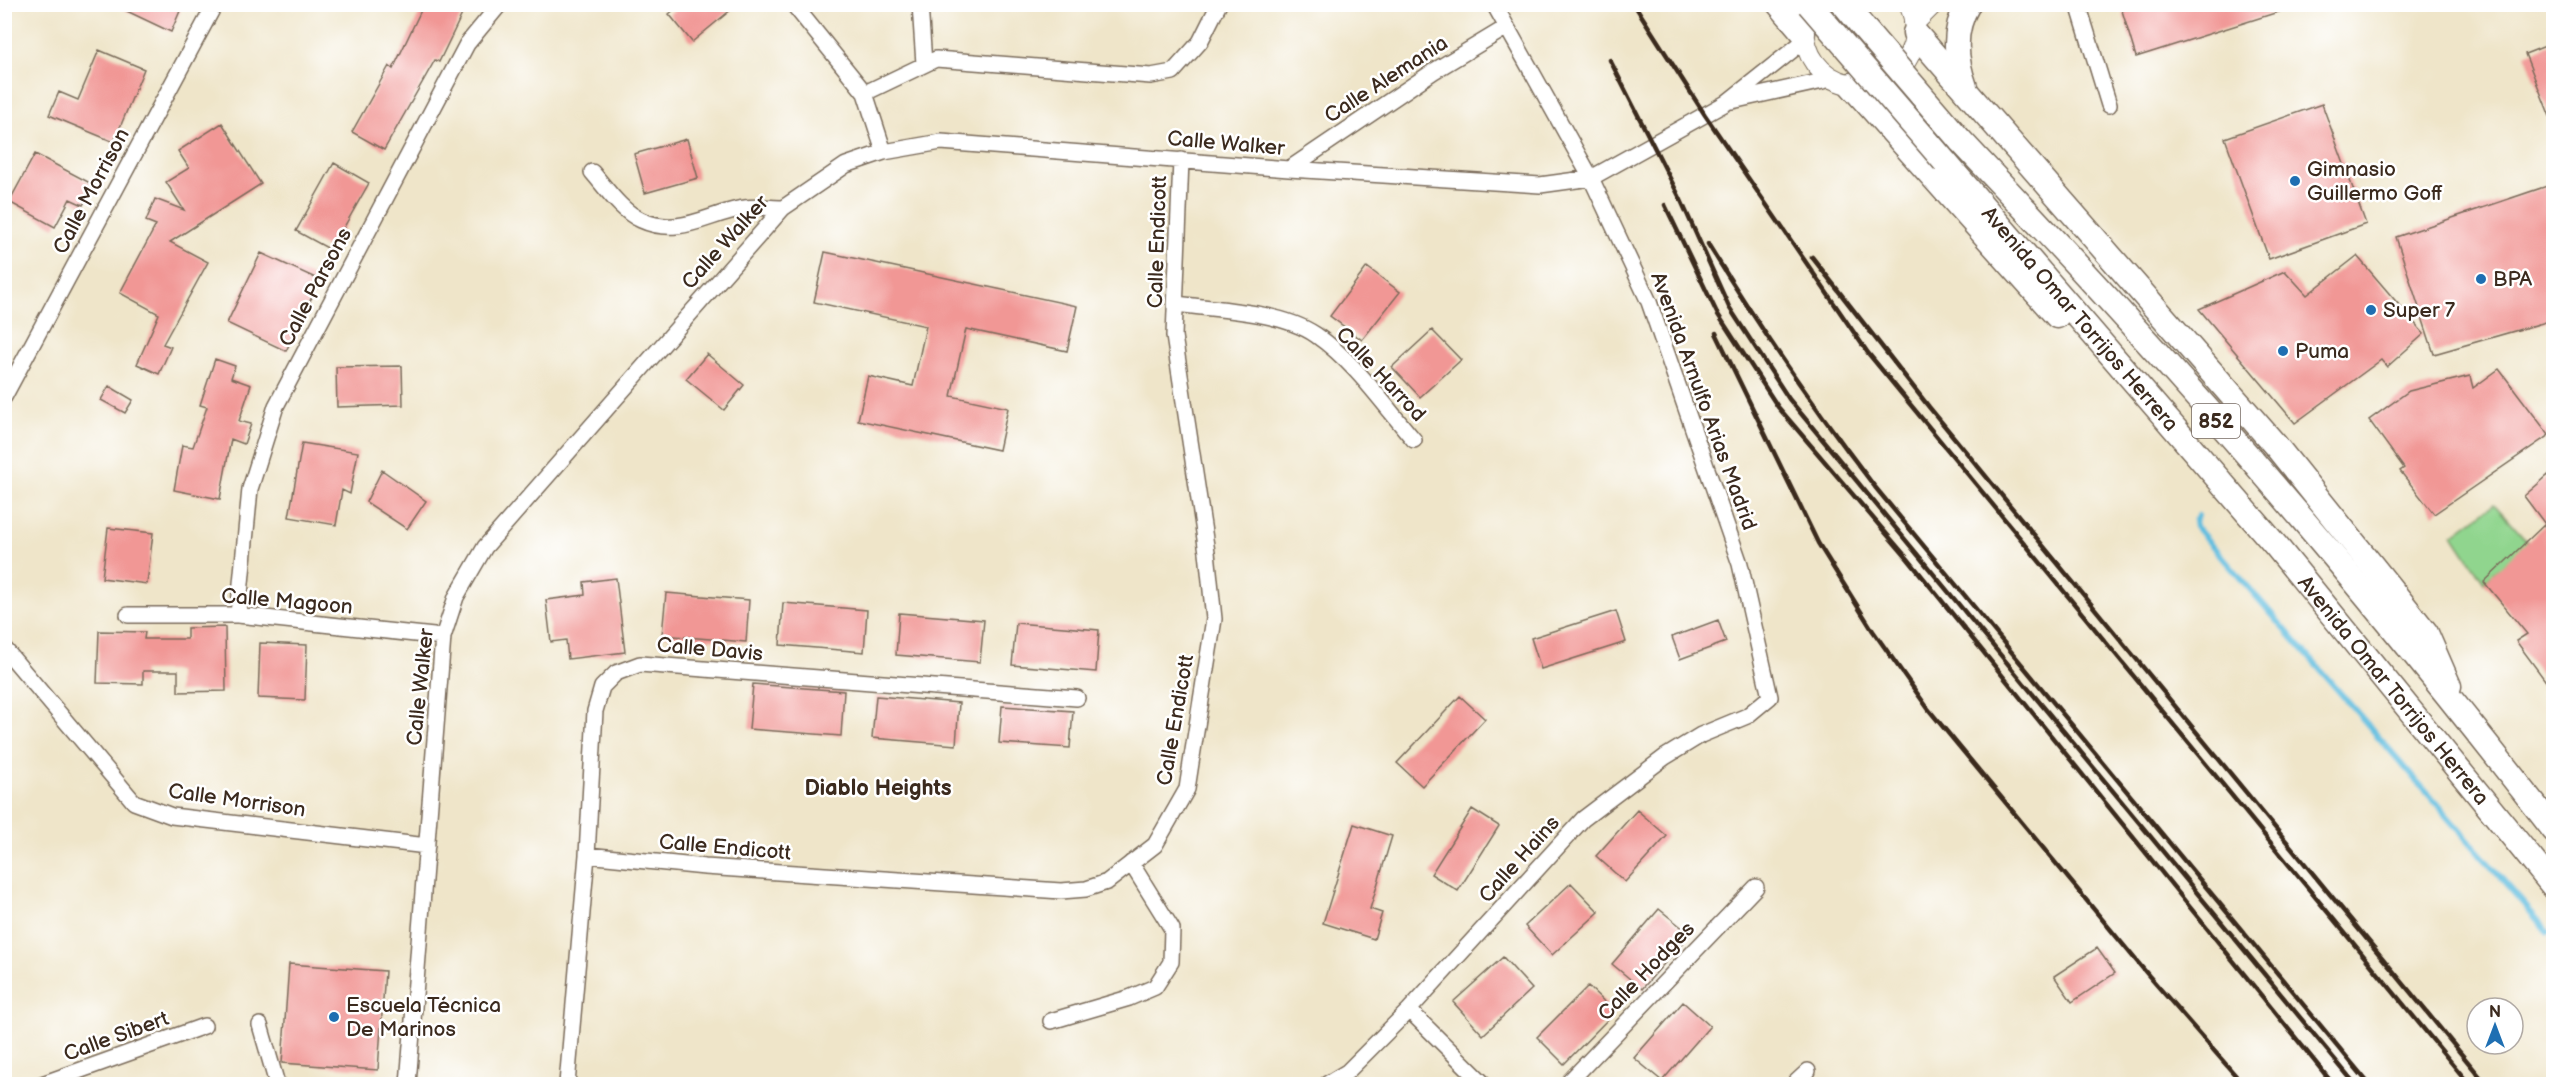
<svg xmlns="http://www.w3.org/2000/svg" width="2558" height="1089" viewBox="0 0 2558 1089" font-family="'Balsamiq Sans',sans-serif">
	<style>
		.green { fill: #90d58e; stroke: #668056; stroke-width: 1.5 }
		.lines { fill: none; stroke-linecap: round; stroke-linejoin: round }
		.stream { stroke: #61bedf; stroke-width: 6 }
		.building { fill: #f19795 }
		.minor-casing { stroke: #7a6b5a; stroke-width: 18 }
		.tertiary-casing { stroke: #7a6b5a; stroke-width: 22 }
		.primary-casing { stroke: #7a6b5a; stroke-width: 27 }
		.minor { stroke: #fff; stroke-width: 15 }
		.tertiary { stroke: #fff; stroke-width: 20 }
		.primary { stroke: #fff; stroke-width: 24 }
		.rail { stroke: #3b2a1e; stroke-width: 4.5 }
		.primary-bridge-casing { stroke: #7a6b5a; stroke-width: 27; stroke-linecap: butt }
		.primary-bridge { stroke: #fff; stroke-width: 24 }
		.poi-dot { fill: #1f6fb2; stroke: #fff; stroke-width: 2 }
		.labels { text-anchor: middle; stroke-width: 5; stroke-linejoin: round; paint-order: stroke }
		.shield { fill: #fff; stroke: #766a62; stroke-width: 1.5 }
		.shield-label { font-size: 20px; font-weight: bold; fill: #3b2a1e }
		.street-label { font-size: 21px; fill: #3b2a1e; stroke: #fff }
		.poi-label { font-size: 21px; fill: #3b2a1e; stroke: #fff; text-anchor: start }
		.neighbourhood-label { font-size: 22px; font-weight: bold; fill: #3b2a1e; stroke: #fff }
	</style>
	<rect width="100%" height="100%" fill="#fff"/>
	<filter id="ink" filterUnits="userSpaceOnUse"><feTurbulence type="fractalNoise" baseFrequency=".0167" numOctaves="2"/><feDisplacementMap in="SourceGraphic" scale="12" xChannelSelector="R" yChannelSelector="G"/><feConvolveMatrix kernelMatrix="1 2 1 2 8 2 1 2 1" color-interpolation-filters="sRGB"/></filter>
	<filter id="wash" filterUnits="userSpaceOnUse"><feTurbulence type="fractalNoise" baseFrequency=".008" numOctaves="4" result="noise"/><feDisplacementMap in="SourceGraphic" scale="24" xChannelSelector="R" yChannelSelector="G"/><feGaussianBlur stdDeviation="1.35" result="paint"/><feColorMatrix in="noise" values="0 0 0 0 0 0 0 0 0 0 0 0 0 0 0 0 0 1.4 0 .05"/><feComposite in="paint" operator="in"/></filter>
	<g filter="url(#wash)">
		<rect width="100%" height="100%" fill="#efe5c9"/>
		<path class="green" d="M 2494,504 L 2528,542 L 2484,582 L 2453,535 Z"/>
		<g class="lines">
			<path class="stream" d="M 2198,516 L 2195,520 L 2196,527 L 2548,932"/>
		</g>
		<g id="blocks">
			<path class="building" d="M 112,4 L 183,4 L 171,32 Z
				M 424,4 L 467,4 L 439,62 L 435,60 L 384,150 L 352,132 L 389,66 L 393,69 Z
				M 681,4 L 738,4 L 692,42 L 669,14 Z
				M 2120,4 L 2291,4 L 2291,8 L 2136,57 Z
				M 2553,43 L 2553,124 L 2525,54 Z
				M 99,50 L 144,69 L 114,142 L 49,115 L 59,92 L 78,100 Z
				M 2322,104 L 2366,224 L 2269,259 L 2225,138 Z
				M 222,123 L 261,184 L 170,242 L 208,262 L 163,344 L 171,347 L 159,374 L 137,364 L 159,314 L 120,293 L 156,225 L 146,221 L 155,199 L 184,210 L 166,182 L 189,168 L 178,151 Z
				M 687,139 L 698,178 L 645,193 L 634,154 Z
				M 35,154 L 94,185 L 83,205 L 70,199 L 55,227 L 9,202 Z
				M 334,163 L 369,183 L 331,250 L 296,231 Z
				M 2553,184 L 2553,320 L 2434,354 L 2396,237 Z
				M 825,252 L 1077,306 L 1067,351 L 966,329 L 951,396 L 1008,408 L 999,450 L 858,420 L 868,376 L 913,386 L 926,326 L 814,302 Z
				M 261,253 L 320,280 L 286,351 L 227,323 Z
				M 2357,256 L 2424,334 L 2387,367 L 2381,360 L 2295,423 L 2199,309 L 2285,271 L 2307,295 Z
				M 1367,267 L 1400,292 L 1362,340 L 1330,316 Z
				M 1432,330 L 1461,360 L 1420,397 L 1392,367 Z
				M 707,354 L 744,385 L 724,410 L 686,379 Z
				M 215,359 L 235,366 L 231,378 L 251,385 L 239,421 L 251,424 L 244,444 L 231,439 L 220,499 L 174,490 L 182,445 L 193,447 L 207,407 L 200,405 Z
				M 402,366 L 403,405 L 337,407 L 336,367 Z
				M 2499,369 L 2549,435 L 2434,514 L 2400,471 L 2404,468 L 2369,420 L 2409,391 L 2470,376 L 2473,388 Z
				M 109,386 L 133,400 L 125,413 L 101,400 Z
				M 302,443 L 358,452 L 350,494 L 342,490 L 336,525 L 289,517 Z
				M 382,470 L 426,501 L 407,529 L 366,502 Z
				M 2553,471 L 2553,691 L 2516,641 L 2527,634 L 2484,582 L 2545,524 L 2524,496 Z
				M 108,528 L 153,533 L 147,584 L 102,578 Z
				M 616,578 L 625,652 L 568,659 L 566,640 L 551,642 L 546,600 L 585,595 L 584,582 Z
				M 666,593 L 749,600 L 746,642 L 662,635 Z
				M 783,603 L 867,610 L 864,652 L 780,645 Z
				M 1616,611 L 1626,642 L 1541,669 L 1531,638 Z
				M 899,613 L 984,620 L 980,662 L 896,655 Z
				M 1718,620 L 1726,642 L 1680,659 L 1672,637 Z
				M 1016,623 L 1099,630 L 1096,672 L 1012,665 Z
				M 225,627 L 226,691 L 178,692 L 178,671 L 143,671 L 143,684 L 97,683 L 99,631 L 145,632 L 144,639 L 187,639 L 187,628 Z
				M 260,643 L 307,645 L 305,700 L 258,698 Z
				M 753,684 L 844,691 L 841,736 L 749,729 Z
				M 876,696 L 959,703 L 956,745 L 872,738 Z
				M 1460,696 L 1485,719 L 1422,786 L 1397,763 Z
				M 1002,706 L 1073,711 L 1070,748 L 999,743 Z
				M 1472,809 L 1499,826 L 1458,891 L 1431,874 Z
				M 1637,810 L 1667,836 L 1625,882 L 1596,856 Z
				M 1354,824 L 1392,836 L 1370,909 L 1382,913 L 1374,939 L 1323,923 Z
				M 1571,883 L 1599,912 L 1552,955 L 1525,926 Z
				M 1659,909 L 1690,934 L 1642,989 L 1612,964 Z
				M 2097,948 L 2115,973 L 2072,1002 L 2054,976 Z
				M 1503,957 L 1532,989 L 1483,1035 L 1453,1002 Z
				M 289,964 L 385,971 L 378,1070 L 282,1063 Z
				M 1588,986 L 1615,1012 L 1564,1064 L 1537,1037 Z
				M 1683,1002 L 1710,1026 L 1662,1081 L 1634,1058 Z"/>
		</g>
	</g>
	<g filter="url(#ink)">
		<use href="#blocks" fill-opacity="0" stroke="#7a6b5a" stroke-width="1.5"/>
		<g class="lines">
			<defs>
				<path id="minor" d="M 793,4 L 865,93 L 884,152
					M 920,4 L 924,64
					M 2078,4 L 2109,105
					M 865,93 L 936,59 L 1151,76 L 1173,72 L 1200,42 L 1219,4
					M 1732,101 L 1832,79
					M 1289,169 L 1434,71 L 1507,27
					M 592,172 C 606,188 621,211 641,220 C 680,238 711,212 745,208 C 757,206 771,208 783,208
					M 1177,304 C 1219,310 1281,311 1316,335 C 1355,362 1384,405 1414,440
					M 4,397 L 215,4
					M 128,615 L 238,615 L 443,637
					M 238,615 L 250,489 L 276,406 L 467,44 L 500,4
					M 4,648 L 134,802 L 172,816 L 427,846
					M 587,855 L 705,867 L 1061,891 L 1086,889 L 1107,882 L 1155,845 L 1187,789 L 1191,763 L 1214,619 L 1207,552 L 1174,336 L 1181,160
					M 1409,1010 L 1484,1084
					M 1051,1021 L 1129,998 L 1155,987 L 1171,962 L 1172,929 L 1131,863
					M 260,1025 L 277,1084
					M 42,1084 L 204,1026
					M 408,1084 L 443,637 L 456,597 L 485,547 L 783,208 L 846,165 L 884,152 L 941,142 L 1289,169 L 1540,185 L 1591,178 L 1726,103 L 1804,41
					M 567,1084 L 587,855 L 595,711 L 602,687 L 616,673 L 640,664 L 1077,698
					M 1327,1084 L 1347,1072 L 1409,1010 L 1583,819 L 1665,757 L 1701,735 L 1747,716 L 1770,697 L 1740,564 L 1649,302 L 1591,178 L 1494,4
					M 1567,1084 L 1756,887
					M 1794,1084 L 1808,1071"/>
				<path id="tertiary" d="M 1805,18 C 1795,92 1893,111 1913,45 C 1917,32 1915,17 1909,4
					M 1914,23 L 1933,4"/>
				<g id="primary">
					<path d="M 1779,4 L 1803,32"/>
					<path d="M 1844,4 L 1863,27"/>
					<path d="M 1915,33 L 2276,446 L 2426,633 L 2449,686"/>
					<path d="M 1851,85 L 2057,316"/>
					<path d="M 1965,87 C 1955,59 1952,31 1968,4"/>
					<path d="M 1960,140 C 2017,201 2075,262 2131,324 C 2279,486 2419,656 2554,830"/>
					<path id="s1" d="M 1945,162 L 2277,547 L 2554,887"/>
				</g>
			</defs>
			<use href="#minor" class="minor-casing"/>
			<use href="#tertiary" class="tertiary-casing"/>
			<use href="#primary" class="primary-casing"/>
			<use href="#minor" class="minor"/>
			<use href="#tertiary" class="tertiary"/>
			<use href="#primary" class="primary"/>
			<path class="rail" d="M 1634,4 L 1705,115 L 1868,353 L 2469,1084
				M 1610,60 L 1680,198 L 1729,307 L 1789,399 L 2355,1084
				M 1665,205 L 1717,313 L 1778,407 L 1908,559 L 2333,1084
				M 1708,244 C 1760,328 1815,409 1875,487 L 2369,1084
				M 1812,257 L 1929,407 L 2486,1084
				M 1716,333 L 1818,543 L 1873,631 L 1929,710 L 2149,976 L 2243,1084"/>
			<defs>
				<path id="primary-bridge" d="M 1809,4 L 1945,162
					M 1863,27 L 1960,140"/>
			</defs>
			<use href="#primary-bridge" class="primary-bridge-casing"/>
			<use href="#primary-bridge" class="primary-bridge"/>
		</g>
	</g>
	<g class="poi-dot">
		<circle cx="2295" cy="181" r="6"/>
		<circle cx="2481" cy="279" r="6"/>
		<circle cx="2371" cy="310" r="6"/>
		<circle cx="2283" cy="351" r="6"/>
		<circle cx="334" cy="1017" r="6"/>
	</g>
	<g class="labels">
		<rect class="shield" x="2192" y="404" width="48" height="34" rx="4.5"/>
		<g class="shield-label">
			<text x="2216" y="428">852</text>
		</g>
		<g class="street-label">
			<text transform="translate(1386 79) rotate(-33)" y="7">Calle Alemania</text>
			<text transform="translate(1226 143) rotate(5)" y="7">Calle Walker</text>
			<text transform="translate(91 191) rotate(-62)" y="7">Calle Morrison</text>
			<text transform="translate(725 242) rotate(-48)" y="7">Calle Walker</text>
			<text transform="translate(1157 242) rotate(-88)" y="7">Calle Endicott</text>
			<text transform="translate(315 287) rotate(-62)" y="7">Calle Parsons</text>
			<text dy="7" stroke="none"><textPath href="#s1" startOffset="207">Avenida Omar Torrijos Herrera</textPath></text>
			<text transform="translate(1381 374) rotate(47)" y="7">Calle Harrod</text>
			<text transform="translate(1704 401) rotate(70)" y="7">Avenida Arnulfo Arias Madrid</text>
			<text transform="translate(287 601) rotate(5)" y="7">Calle Magoon</text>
			<text transform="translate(710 649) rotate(5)" y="7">Calle Davis</text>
			<text transform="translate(420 687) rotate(-84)" y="7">Calle Walker</text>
			<text dy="7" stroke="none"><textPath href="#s1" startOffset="693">Avenida Omar Torrijos Herrera</textPath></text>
			<text transform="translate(1175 720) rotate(-80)" y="7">Calle Endicott</text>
			<text transform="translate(237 800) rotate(8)" y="7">Calle Morrison</text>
			<text transform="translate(725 847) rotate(5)" y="7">Calle Endicott</text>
			<text transform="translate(1519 859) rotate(-48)" y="7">Calle Hains</text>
			<text transform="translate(1646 971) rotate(-46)" y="7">Calle Hodges</text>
			<text transform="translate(116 1036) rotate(-20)" y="7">Calle Sibert</text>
		</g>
		<g class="poi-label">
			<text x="2307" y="176">Gimnasio<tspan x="2307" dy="24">Guillermo Goff</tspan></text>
			<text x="2493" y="286">BPA</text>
			<text x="2383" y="317">Super 7</text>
			<text x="2295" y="358">Puma</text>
			<text x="346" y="1012">Escuela Técnica<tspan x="346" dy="24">De Marinos</tspan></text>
		</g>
		<g class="neighbourhood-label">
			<text x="878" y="795">Diablo Heights</text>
		</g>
	</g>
	<rect width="2558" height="1089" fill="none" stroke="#fff" stroke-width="24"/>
	<g transform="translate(2495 1026)"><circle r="28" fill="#ffffff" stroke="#b1aaa5" stroke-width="1.5"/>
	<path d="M0-4.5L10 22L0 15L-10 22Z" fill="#1f6fb2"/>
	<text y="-9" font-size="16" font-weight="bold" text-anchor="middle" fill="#3b2a1e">N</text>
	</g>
</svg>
